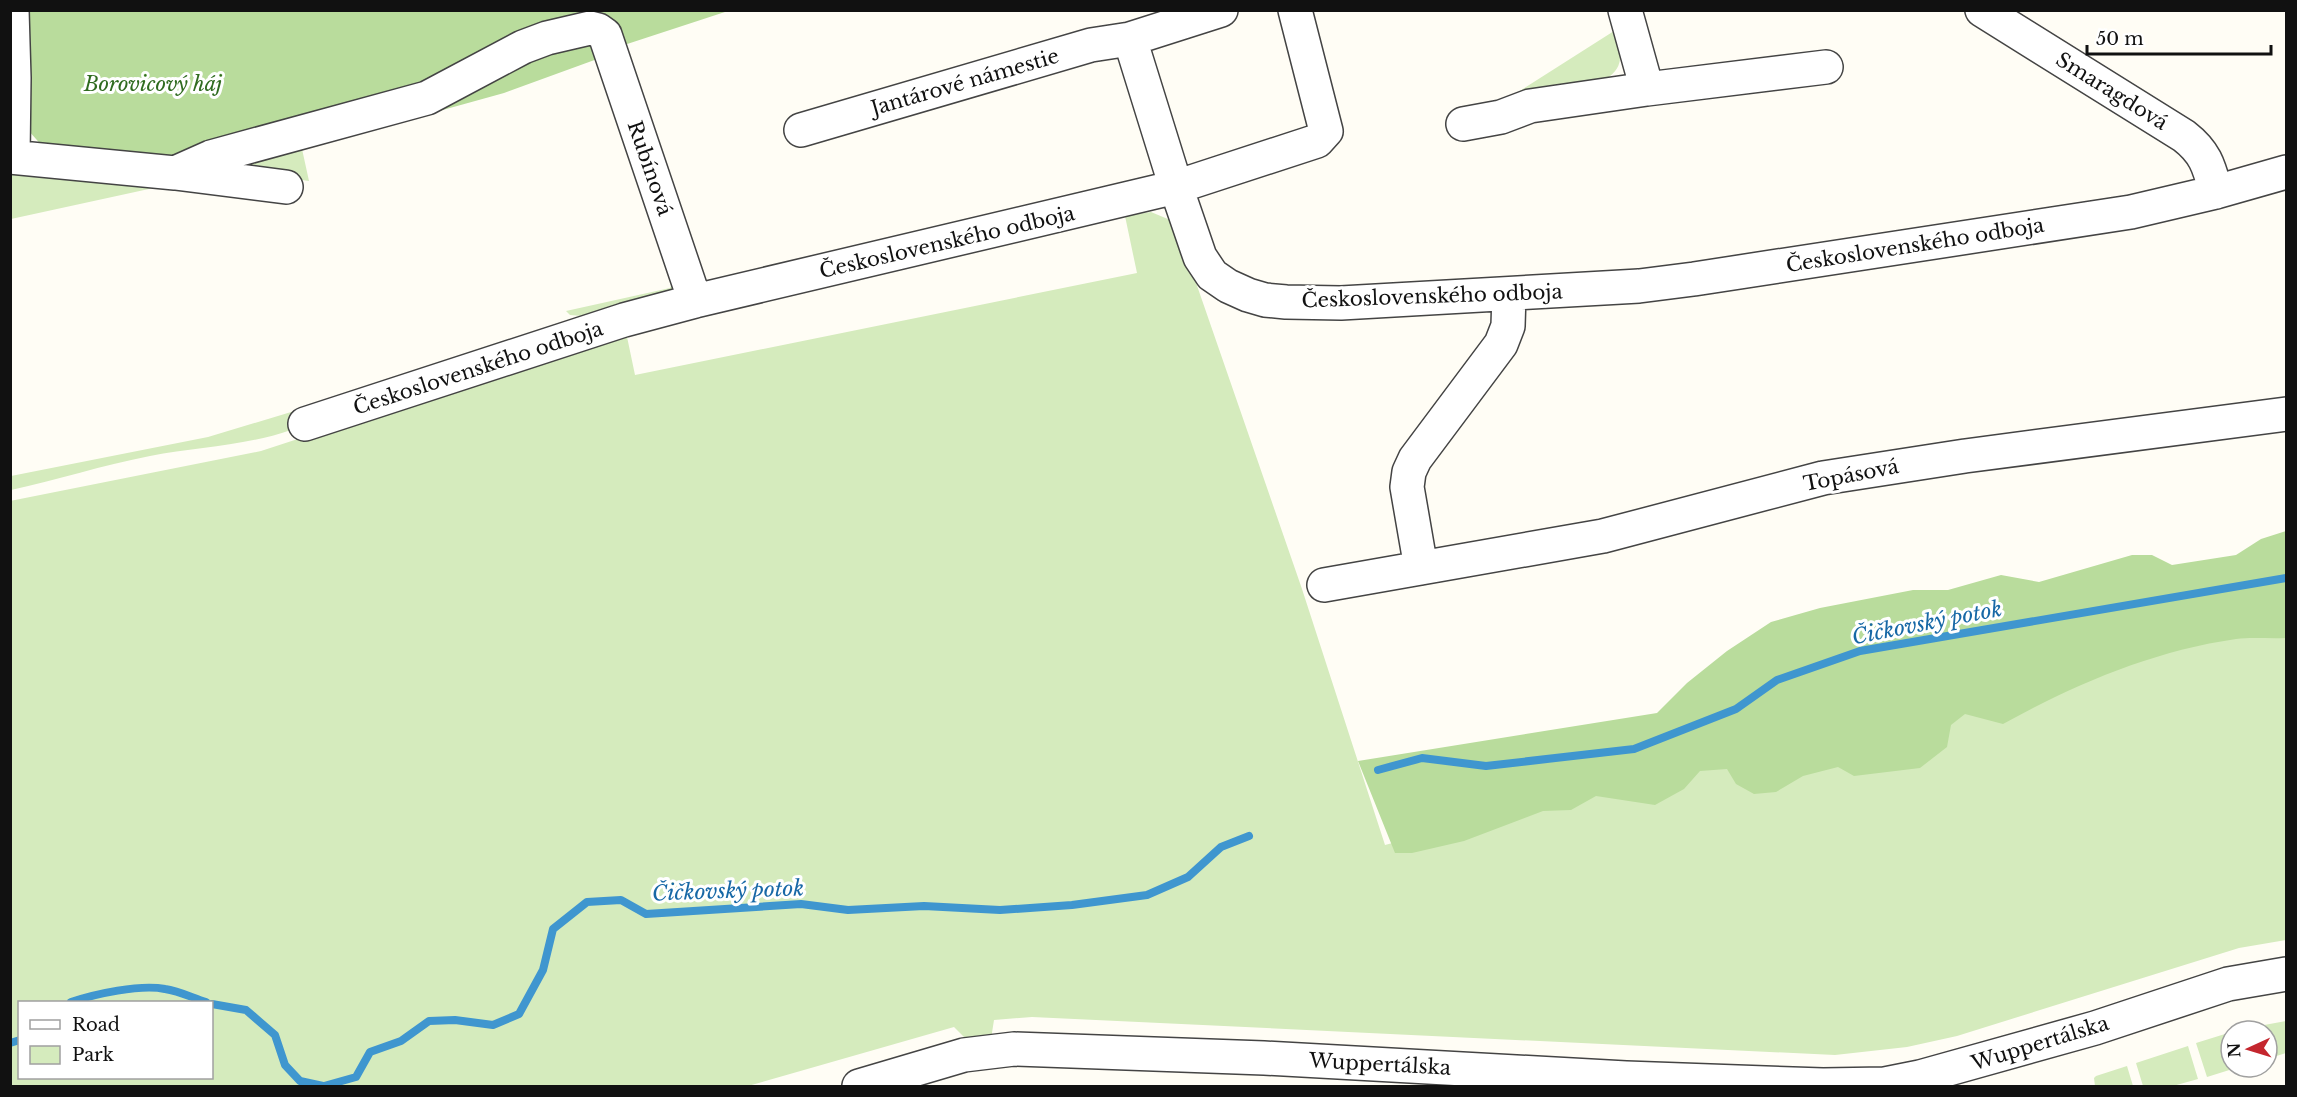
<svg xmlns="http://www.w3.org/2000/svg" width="2297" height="1097" viewBox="0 0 2297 1097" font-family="'Libre Baskerville',serif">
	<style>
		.green { fill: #d5ebbd; fill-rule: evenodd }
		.forest { fill: #b9dc9c }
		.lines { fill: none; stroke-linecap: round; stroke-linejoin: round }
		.stream { stroke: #3f96cf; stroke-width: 8 }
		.minor-casing { stroke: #444; stroke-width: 36 }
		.minor { stroke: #fff; stroke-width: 33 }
		.labels { text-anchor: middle; stroke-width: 6; stroke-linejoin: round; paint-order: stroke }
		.street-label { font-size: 20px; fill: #111; stroke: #fff }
		.park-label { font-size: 20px; font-style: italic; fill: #2f6b1f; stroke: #fff }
		.water-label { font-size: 21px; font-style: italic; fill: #1768a6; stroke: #fff }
	</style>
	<rect width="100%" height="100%" fill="#fffdf5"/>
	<path class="green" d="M 1614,31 C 1620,53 1627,65 1605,80 L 1496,106 Z
		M 302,149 L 309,181 L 211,167 Z
		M 10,167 L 158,187 L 11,219 Z
		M 1151,212 L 1175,222 L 1302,589 L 1385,845 L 2286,607 L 2286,940 L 2239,948 L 1957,1036 L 1907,1047 L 1835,1055 L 1032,1017 L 994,1020 L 991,1039 L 970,1043 L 954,1027 L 748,1086 L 11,1086 L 10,501 L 261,451 L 626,332 L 635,375 L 1137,273 L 1125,216 ZM 20,1002 L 212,1002 L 212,1078 L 20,1078 Z
		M 676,276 L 675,287 L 664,295 L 582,316 L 570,315 L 566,311 L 670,288 Z
		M 301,409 L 291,430 C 245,446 197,447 150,456 C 103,465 57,480 11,490 L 11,476 L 208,437 Z
		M 2286,1021 L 2286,1053 L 2267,1059 L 2267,1031 L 2237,1030 Z
		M 2225,1034 L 2229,1034 L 2231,1038 L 2231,1067 L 2239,1067 L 2207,1077 L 2196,1043 Z
		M 2188,1046 L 2198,1079 L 2173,1086 L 2143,1086 L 2136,1063 Z
		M 2127,1066 L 2133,1086 L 2095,1086 L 2094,1078 L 2096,1076 Z"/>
	<path class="forest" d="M 22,11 L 728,11 L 618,47 L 613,35 L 432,87 L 178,157 L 44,148 L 28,130 Z
		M 587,34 L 600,58 L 504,93 L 302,149 Z
		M 2286,531 L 2286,638 C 2270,639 2252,637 2236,639 C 2153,651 2075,684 2003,724 L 1965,714 L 1951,725 L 1947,747 L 1920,768 L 1854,776 L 1838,767 L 1803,776 L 1776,792 L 1754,794 L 1736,784 L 1727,769 L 1700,771 L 1684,789 L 1655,805 L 1596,796 L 1571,810 L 1543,811 L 1464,841 L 1412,853 L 1395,853 L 1358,761 L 1657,713 L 1687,683 L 1727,651 L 1771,622 L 1820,608 L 1913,590 L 1948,590 L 2001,575 L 2039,582 L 2132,555 L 2152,555 L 2172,565 L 2236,555 L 2261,539 Z"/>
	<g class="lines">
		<path class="stream" d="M 1378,770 L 1422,758 L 1486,766 L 1634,749 L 1736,709 L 1777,680 L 1860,651 L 2286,578
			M 71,1002 C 95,994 140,984 165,989 C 179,991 193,998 206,1002
			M 212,1004 L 246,1010 L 275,1035 L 285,1065 L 300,1081 L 323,1086
			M 10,1043 L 20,1040
			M 324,1086 L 356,1077 L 370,1052 L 401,1041 L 429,1021 L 455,1020 L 493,1025 L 519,1014 L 543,970 L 553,929 L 587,902 L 621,900 L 646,914 L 801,904 L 848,910 L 924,906 L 1000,910 L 1072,905 L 1147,895 L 1188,877 L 1221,847 L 1249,836"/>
		<defs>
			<path id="minor" d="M 12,10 L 14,78 L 13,157
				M 1982,10 L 2184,136 C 2206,153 2209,167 2216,192
				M 1130,39 L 1221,10
				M 1647,89 L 1826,67
				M 1463,124 L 1501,117 L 1530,106 L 1647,89 L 1625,10
				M 801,130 L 1091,45 L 1130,39 L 1176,187 L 1200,257 L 1212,275 L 1228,286 L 1248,295 L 1265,300 L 1286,302 L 1341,303 L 1639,286 L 1694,279 L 2131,212 L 2216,192 L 2286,172
				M 10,157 L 175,173 L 211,157 L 427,98 L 523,47 L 547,38 L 590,28 L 598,30 L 605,35 L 695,301
				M 175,173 L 286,187
				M 305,424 L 624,320 L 695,301 L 1176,187 L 1317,141 L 1326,131 L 1295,10
				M 1421,568 L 1407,487 L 1409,472 L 1415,459 L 1501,344 L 1508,326 L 1509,294
				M 1324,585 L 1603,536 L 1823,478 L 1965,456 L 2286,414
				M 859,1086 L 964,1055 L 1014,1049 L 1264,1058 L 1626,1078 L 1823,1085 L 1885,1084 L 1920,1077 L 2095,1028 L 2228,984 L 2286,974"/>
		</defs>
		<use href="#minor" class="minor-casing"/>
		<use href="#minor" class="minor"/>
	</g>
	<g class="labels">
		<g class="street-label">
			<text transform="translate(965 82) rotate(-16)" y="7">Jantárové námestie</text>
			<text transform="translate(2112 91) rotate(32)" y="7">Smaragdová</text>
			<text transform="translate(650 168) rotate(71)" y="7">Rubínová</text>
			<text transform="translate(947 242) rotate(-13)" y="7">Československého odboja</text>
			<text transform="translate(1915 245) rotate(-9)" y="7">Československého odboja</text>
			<text transform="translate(1432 296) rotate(-2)" y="7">Československého odboja</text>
			<text transform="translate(478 368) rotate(-18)" y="7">Československého odboja</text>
			<text transform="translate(1851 475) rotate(-11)" y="7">Topásová</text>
			<text transform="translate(2040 1043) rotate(-17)" y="7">Wuppertálska</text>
			<text transform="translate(1380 1064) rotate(3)" y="7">Wuppertálska</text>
		</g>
		<g class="park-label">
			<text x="153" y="91">Borovicový háj</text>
		</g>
		<g class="water-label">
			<text transform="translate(1927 623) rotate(-11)" y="7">Čičkovský potok</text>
			<text transform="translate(728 891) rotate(-2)" y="7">Čičkovský potok</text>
		</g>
	</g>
	<rect width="2297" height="1097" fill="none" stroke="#111111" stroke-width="24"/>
	<rect x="18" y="1001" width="195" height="78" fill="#ffffff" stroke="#a0a0a0" stroke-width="1.5"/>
	<rect x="30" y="1020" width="30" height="9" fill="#ffffff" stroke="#a0a0a0" stroke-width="1.5"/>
	<text x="72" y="1031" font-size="18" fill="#111111">Road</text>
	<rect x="30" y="1046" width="30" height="18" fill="#d5ebbd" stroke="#a0a0a0" stroke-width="1.5"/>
	<text x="72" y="1061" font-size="18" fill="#111111">Park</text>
	<g transform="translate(2249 1049) rotate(266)"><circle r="28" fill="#ffffff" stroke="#a0a0a0" stroke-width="1.5"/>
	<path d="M0-4.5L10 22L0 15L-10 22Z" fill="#c4262e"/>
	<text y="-9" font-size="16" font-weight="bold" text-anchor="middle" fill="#111111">N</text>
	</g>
	<path d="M2087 45v9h184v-9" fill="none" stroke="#111111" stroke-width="3"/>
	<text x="2096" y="45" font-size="18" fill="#111111" stroke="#ffffff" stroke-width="4.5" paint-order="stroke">50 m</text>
</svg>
